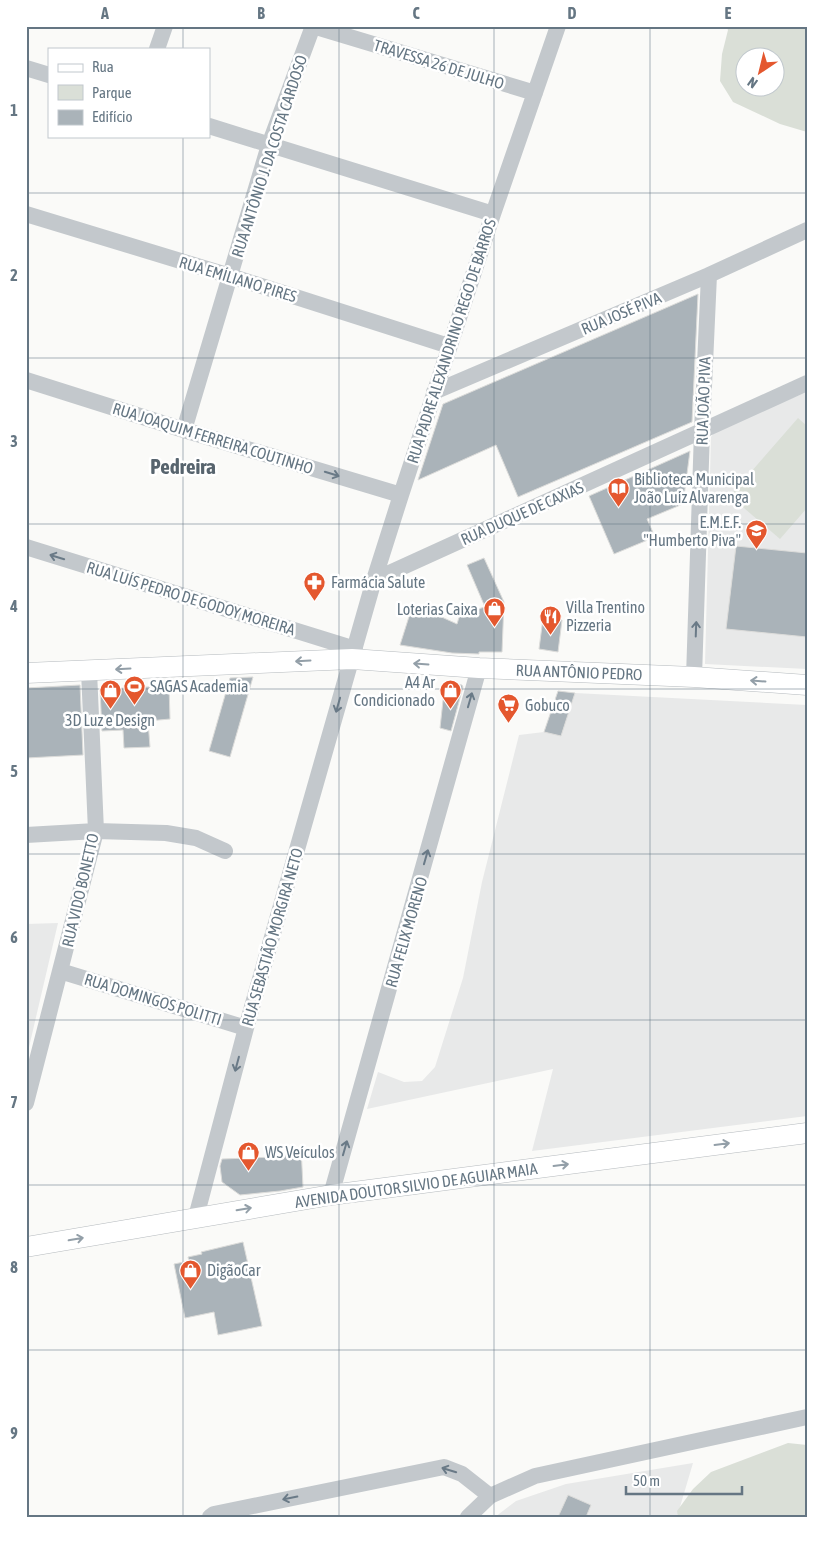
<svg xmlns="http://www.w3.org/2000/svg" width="833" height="1543" viewBox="0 0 833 1543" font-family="'Asap Condensed',sans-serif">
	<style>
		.built { fill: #e8e9e9 }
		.green { fill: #dadfd7; fill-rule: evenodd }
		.building { fill: #aab3b9; stroke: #dcdcda }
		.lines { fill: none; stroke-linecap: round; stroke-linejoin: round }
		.major-casing { stroke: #b5babe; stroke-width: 21 }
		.minor { stroke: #c3c8cc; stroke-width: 16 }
		.major { stroke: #fff; stroke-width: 20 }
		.oneway { stroke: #6a7a87 }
		.oneway2 { stroke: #939fa8 }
		.grid { fill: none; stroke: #657683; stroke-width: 1; stroke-opacity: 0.55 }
		.labels { text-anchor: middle; stroke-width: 5; stroke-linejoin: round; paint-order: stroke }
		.street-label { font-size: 16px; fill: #657683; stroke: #fff }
		.poi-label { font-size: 16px; fill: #657683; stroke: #fff; text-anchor: start }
		.district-label { font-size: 21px; font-weight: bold; fill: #57646e; stroke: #fff }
		.neatline { fill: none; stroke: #657683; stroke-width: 2 }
		.grid-label { font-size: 16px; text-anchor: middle; font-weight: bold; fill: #657683 }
	</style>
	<rect width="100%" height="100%" fill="#fafaf8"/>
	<path class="built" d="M 807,392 L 807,669 L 705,664 L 711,437 L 717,429 Z
		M 575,693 L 807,705 L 807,1116 L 532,1151 L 553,1069 L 367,1109 L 378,1072 L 404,1082 L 422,1081 L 435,1067 L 463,978 L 482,882 L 519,735 L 544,732 L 561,736 Z
		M 58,923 L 26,1060 L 26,924 Z
		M 693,1463 L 677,1517 L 495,1517 L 516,1501 L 566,1484 Z"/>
	<path class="green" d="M 726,26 L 807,26 L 807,132 L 780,124 L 733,102 L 720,81 L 722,54 L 728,30 ZM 746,58 L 776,58 L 776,88 L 746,88 Z
		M 798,418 L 807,426 L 807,508 L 780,539 L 730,496 Z
		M 788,1443 L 807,1445 L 807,1517 L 678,1517 L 677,1511 L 693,1489 L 711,1472 Z"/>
	<path class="building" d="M 698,294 L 692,422 L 518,497 L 496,445 L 418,480 L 443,404 Z
		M 690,451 L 683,504 L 647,519 L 655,537 L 614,554 L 589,496 Z
		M 736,546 L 807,553 L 807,637 L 726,629 Z
		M 484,558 L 504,602 L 502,652 L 479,652 L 479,654 L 452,653 L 400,645 L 413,604 L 457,624 L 460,614 L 485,607 L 467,565 Z
		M 543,618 L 562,620 L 558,652 L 539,649 Z
		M 253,677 L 230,757 L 209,751 L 230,678 Z
		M 445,682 L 462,685 L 463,687 L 451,731 L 440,728 Z
		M 80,685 L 83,755 L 26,758 L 26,688 Z
		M 169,686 L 170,719 L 148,721 L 150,747 L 124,748 L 123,730 L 102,731 L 100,689 Z
		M 558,691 L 575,693 L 561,736 L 544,732 Z
		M 301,1147 L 303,1187 L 280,1191 L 240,1195 L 222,1182 L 220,1166 L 222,1159 L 275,1157 Z
		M 243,1242 L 262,1326 L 218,1335 L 214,1312 L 185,1318 L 174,1264 L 189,1261 L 188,1257 L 202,1254 L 201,1252 Z
		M 568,1495 L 591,1505 L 586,1517 L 558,1517 Z"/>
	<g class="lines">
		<defs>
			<path id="major" d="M 26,673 L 352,659 L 479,668 L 694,677 L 807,685
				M 26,1247 L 331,1195 L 807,1133"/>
		</defs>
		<use href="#major" class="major-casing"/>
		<path class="minor" d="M 313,26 L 535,93
			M 157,49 L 165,26
			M 26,68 L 49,75
			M 209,126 L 493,214
			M 26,214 L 230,276 L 449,346
			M 26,380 L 184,430 L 401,495
			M 434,392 L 709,275 L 807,230
			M 184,430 L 269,145 L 313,26
			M 26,547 L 355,649
			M 374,580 L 807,383
			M 694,677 L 702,431 L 709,275
			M 26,835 L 96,831 L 166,833 L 196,838 L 225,851
			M 60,971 L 246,1028
			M 26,1103 L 96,831 L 89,671
			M 331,1195 L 479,668
			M 196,1217 L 246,1028 L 374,580 L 401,495 L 493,214 L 558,26
			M 210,1517 L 214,1514 L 444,1467 L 462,1474 L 490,1496
			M 468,1517 L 490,1496 L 535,1476 L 807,1417"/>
		<use href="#major" class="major"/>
	</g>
	<defs><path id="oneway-shaft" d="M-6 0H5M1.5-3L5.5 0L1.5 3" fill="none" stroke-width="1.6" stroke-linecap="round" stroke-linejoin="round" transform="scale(1.25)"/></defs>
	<g class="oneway">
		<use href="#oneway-shaft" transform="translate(332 474) rotate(17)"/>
		<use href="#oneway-shaft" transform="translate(57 557) rotate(-163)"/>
		<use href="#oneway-shaft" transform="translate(696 629) rotate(-88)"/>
		<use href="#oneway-shaft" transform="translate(470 700) rotate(-74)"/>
		<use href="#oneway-shaft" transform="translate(338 705) rotate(106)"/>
		<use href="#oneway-shaft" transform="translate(426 857) rotate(-74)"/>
		<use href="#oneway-shaft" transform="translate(237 1064) rotate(105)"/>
		<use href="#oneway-shaft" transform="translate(345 1148) rotate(-74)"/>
		<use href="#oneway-shaft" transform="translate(449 1470) rotate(-163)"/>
		<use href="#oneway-shaft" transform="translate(290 1498) rotate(169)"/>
	</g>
	<g class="oneway2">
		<use href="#oneway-shaft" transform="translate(303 661) rotate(177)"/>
		<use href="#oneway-shaft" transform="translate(421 664) rotate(-176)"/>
		<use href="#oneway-shaft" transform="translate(123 669) rotate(177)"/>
		<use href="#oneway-shaft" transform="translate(758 681) rotate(-176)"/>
		<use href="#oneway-shaft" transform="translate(722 1144) rotate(-7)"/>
		<use href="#oneway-shaft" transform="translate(561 1165) rotate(-7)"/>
		<use href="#oneway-shaft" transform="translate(244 1209) rotate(-9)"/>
		<use href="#oneway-shaft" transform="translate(76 1239) rotate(-10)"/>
	</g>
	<path class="grid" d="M 183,26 L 183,49M 339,26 L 339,1517M 494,26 L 494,1517M 650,26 L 650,1517M 183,136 L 183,1517M 26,193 L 807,193M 26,358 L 807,358M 26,524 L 807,524M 26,689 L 807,689M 26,854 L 807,854M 26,1020 L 807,1020M 26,1185 L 807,1185M 26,1350 L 807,1350"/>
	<defs>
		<symbol id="library-pin" viewBox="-11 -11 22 30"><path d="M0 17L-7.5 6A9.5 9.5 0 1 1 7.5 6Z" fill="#e4572e" stroke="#fff"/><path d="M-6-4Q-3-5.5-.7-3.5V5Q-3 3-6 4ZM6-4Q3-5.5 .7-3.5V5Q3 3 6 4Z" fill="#fff"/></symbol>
		<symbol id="school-pin" viewBox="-11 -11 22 30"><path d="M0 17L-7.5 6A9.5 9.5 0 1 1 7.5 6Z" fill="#e4572e" stroke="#fff"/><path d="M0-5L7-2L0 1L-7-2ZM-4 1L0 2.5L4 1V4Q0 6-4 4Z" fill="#fff"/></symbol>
		<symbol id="pharmacy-pin" viewBox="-11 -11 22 30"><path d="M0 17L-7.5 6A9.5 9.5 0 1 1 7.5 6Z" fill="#e4572e" stroke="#fff"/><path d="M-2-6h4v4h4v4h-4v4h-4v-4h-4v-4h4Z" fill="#fff"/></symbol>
		<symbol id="shop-pin" viewBox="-11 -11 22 30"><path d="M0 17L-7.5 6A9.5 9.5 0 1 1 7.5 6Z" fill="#e4572e" stroke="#fff"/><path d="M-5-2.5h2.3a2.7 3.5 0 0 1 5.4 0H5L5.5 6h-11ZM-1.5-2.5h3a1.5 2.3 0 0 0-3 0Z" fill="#fff"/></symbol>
		<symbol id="restaurant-pin" viewBox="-11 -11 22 30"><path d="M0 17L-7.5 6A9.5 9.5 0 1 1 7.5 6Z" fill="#e4572e" stroke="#fff"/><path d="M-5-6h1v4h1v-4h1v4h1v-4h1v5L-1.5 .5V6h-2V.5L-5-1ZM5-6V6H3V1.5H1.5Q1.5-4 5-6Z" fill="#fff"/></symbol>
		<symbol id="stadium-pin" viewBox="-11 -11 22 30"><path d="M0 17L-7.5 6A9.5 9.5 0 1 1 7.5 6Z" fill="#e4572e" stroke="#fff"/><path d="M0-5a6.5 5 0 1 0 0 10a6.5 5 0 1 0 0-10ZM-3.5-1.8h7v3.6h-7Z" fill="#fff"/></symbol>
		<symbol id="supermarket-pin" viewBox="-11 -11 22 30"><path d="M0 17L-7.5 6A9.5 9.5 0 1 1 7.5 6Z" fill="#e4572e" stroke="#fff"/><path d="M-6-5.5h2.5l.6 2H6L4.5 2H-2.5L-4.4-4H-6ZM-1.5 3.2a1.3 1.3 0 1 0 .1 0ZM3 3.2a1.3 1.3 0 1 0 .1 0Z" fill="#fff"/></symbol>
	</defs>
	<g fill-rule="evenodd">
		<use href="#library-pin" x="606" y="476" width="25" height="34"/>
		<use href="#school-pin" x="744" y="518" width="25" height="34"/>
		<use href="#pharmacy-pin" x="302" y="570" width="25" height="34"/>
		<use href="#shop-pin" x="482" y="596" width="25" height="34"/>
		<use href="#restaurant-pin" x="538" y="604" width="25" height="34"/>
		<use href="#stadium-pin" x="122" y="674" width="25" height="34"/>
		<use href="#shop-pin" x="98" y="678" width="25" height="34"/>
		<use href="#shop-pin" x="438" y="678" width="25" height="34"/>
		<use href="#supermarket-pin" x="496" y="692" width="25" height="34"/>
		<use href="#shop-pin" x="236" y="1140" width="25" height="34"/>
		<use href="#shop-pin" x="178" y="1258" width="25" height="34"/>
	</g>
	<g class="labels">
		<g class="street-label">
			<text transform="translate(439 64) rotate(17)" y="6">TRAVESSA 26 DE JULHO</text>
			<text transform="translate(269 156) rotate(-72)" y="6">RUA ANTÔNIO J. DA COSTA CARDOSO</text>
			<text transform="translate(238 279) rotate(17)" y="6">RUA EMÍLIANO PIRES</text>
			<text transform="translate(621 313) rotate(-23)" y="6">RUA JOSÉ PIVA</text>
			<text transform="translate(451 341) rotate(-72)" y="6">RUA PADRE ALEXANDRINO REGO DE BARROS</text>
			<text transform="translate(703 401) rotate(-88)" y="6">RUA JOÃO PIVA</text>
			<text transform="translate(213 438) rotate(17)" y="6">RUA JOAQUIM FERREIRA COUTINHO</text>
			<text transform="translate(522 513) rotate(-24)" y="6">RUA DUQUE DE CAXIAS</text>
			<text transform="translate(191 598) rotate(17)" y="6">RUA LUÍS PEDRO DE GODOY MOREIRA</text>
			<text transform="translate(579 672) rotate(2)" y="6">RUA ANTÔNIO PEDRO</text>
			<text transform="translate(80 890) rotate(-77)" y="6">RUA VIDO BONETTO</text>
			<text transform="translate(406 932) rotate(-74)" y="6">RUA FELIX MORENO</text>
			<text transform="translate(272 937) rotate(-74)" y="6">RUA SEBASTIÃO MORGIRA NETO</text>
			<text transform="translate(153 999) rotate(17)" y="6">RUA DOMINGOS POLITTI</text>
			<text transform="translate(416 1185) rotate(-8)" y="6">AVENIDA DOUTOR SILVIO DE AGUIAR MAIA</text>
		</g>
		<g class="poi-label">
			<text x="634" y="485">Biblioteca Municipal<tspan x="634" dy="18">João Luíz Alvarenga</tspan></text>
			<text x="741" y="528" text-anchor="end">E.M.E.F.<tspan x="741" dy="18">"Humberto Piva"</tspan></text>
			<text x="331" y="588">Farmácia Salute</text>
			<text x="566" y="613">Villa Trentino<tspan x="566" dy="18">Pizzeria</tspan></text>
			<text x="478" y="615" text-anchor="end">Loterias Caixa</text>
			<text x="435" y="688" text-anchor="end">A4 Ar<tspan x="435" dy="18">Condicionado</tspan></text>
			<text x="150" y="692">SAGAS Academia</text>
			<text x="525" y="711">Gobuco</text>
			<text x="110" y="726" text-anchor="middle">3D Luz e Design</text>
			<text x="265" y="1158">WS Veículos</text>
			<text x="207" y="1276">DigãoCar</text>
		</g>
		<g class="district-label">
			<text x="183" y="474">Pedreira</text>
		</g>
	</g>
	<rect width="833" height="1543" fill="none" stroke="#ffffff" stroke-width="55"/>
	<rect x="48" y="48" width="162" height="90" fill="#ffffff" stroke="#c1c8cd"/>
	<rect x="58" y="64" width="25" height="8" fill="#ffffff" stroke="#c1c8cd"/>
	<text x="92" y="72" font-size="15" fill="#657683">Rua</text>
	<rect x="58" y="85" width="25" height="15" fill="#dadfd7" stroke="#c1c8cd"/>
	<text x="92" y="98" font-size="15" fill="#657683">Parque</text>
	<rect x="58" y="110" width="25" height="15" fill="#aab3b9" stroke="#c1c8cd"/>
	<text x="92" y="122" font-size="15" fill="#657683">Edifício</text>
	<g transform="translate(760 72) rotate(215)"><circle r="24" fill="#ffffff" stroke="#c1c8cd"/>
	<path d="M0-4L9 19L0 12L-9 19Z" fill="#e4572e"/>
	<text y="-8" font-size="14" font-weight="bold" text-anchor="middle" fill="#657683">N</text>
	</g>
	<path d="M626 1486v8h116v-8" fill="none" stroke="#657683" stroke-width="2.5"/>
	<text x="633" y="1486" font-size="15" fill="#657683" stroke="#ffffff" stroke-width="4" paint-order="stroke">50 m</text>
	<rect x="28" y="28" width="778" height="1488" class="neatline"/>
	<g class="grid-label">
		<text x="105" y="19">A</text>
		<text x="261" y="19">B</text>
		<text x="416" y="19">C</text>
		<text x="572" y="19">D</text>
		<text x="728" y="19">E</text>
		<text x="14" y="116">1</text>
		<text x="14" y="281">2</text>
		<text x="14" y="447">3</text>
		<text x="14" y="612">4</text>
		<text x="14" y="777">5</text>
		<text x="14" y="943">6</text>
		<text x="14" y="1108">7</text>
		<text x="14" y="1273">8</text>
		<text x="14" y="1439">9</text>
	</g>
</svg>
